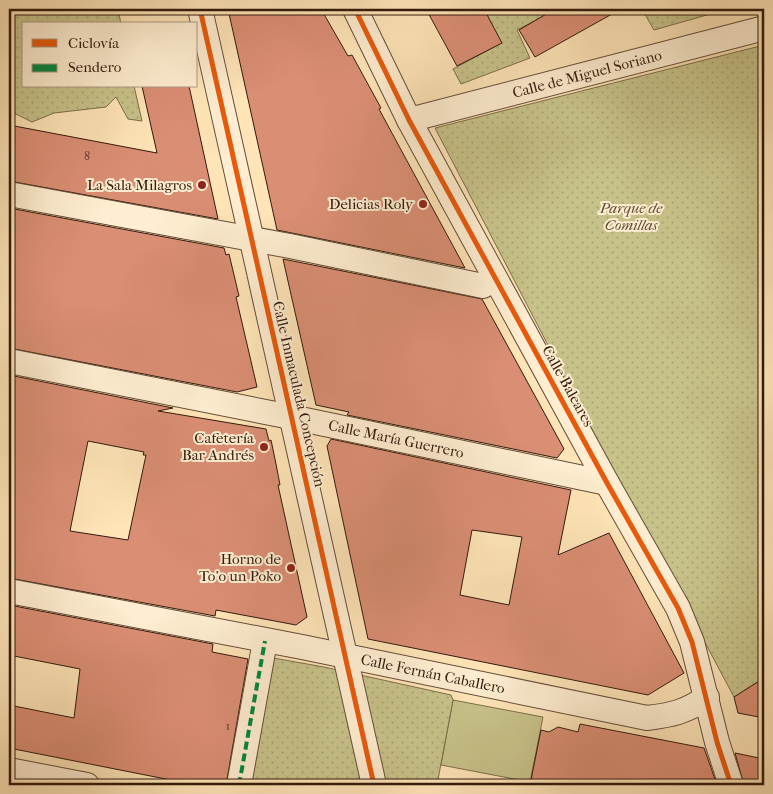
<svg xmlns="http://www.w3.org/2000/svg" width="773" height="794" viewBox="0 0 773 794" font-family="'IM FELL French Canon',serif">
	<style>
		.green { fill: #c7c289; stroke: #7c6e4a }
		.park { fill: url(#park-dots); stroke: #7c6e4a }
		.building { fill: #da8e74; stroke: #321a0c; fill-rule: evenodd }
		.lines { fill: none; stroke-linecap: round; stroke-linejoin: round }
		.street-casing { stroke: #654c37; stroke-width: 26 }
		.street { stroke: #feedd0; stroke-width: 24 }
		.quiet { stroke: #00873e; stroke-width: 4; stroke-dasharray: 8 4; stroke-linecap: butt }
		.cycleway-casing { stroke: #feedd0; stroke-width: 8 }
		.cycleway { stroke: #e8590c; stroke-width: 5 }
		.poi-dot { fill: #8f2418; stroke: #feedd0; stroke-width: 2 }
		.labels { text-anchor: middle; stroke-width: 4; stroke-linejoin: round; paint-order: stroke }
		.number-label { font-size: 12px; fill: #5c3726 }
		.street-label { font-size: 15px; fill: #321a0c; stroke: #feedd0 }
		.poi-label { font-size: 15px; fill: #321a0c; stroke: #feedd0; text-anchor: end }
		.park-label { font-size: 15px; font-style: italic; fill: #5f4c32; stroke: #feedd0 }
	</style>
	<defs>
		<pattern id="park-dots" width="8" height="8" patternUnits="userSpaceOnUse" patternTransform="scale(1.25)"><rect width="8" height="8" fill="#c7c289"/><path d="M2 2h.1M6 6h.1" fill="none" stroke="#aba675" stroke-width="1.8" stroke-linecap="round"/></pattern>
	</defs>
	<rect width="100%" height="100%" fill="#fee4b7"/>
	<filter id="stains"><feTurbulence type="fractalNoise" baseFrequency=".004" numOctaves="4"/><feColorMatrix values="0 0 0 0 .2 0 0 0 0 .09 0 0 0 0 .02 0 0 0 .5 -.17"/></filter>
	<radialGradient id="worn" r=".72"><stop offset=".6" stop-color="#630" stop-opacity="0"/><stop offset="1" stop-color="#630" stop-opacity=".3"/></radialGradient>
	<path class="green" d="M 453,700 L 543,717 L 530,782 L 441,765 Z"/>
	<path class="park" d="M 9,9 L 118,9 L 121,24 L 24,24 L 24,86 L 134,86 L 142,121 L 128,119 L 116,97 L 106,107 L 54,113 L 32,122 L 14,113 L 9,104 Z
		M 482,9 L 557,9 L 517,30 L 530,58 L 461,84 L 453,69 L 500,44 Z
		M 642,9 L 728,9 L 654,30 Z
		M 764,45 L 764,678 L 734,697 L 601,447 L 435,128 Z
		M 262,656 L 324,667 L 451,695 L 453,700 L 437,785 L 227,785 L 240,719 Z"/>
	<path class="building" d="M 228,9 L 321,9 L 348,56 L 352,55 L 381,108 L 379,109 L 393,135 L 465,268 L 277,230 Z
		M 426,9 L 484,9 L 502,43 L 457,66 Z
		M 555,9 L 621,9 L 535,57 L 519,30 Z
		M 142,86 L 189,86 L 218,219 L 9,181 L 9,125 L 157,153 Z
		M 9,208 L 224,248 L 226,255 L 229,254 L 239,296 L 236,297 L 257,387 L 237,392 L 9,348 Z
		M 283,259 L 482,299 L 564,449 L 557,458 L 347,415 L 349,412 L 316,405 Z
		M 9,375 L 173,408 L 158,411 L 266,429 L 269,441 L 271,440 L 276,464 L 280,485 L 278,485 L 307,617 L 296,625 L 216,610 L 215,616 L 9,578 ZM 88,441 L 144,452 L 143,455 L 146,455 L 128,540 L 70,531 Z
		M 331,439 L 571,490 L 558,555 L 609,533 L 684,673 L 648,695 L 368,639 L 327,446 ZM 472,530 L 522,537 L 509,605 L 460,595 Z
		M 9,605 L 213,644 L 212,652 L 248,659 L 226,785 L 196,785 L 9,748 L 9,705 L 74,718 L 80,669 L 9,655 Z
		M 764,678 L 764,718 L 738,713 L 734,697 Z
		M 580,724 L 704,748 L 717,785 L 530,785 L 541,730 L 549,732 L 558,727 L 578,732 Z
		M 735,753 L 764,759 L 764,785 L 744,785 Z"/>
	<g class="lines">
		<defs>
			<g id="street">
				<path d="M 200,9 L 374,785"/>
				<path d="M 355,9 L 409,120 L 607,483 L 678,608 L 692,642 L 717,742 L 731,785"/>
				<path id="s1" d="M 409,120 L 764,28"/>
				<path d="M 9,194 L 290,246 L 483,286 L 495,279"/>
				<path id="s2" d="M 9,361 L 291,417 L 607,483"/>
				<path id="s3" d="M 9,591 L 302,647 L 647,718 C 672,715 686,712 707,697"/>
				<path d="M 9,770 L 87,785"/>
				<path d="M 239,785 L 265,641"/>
			</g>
		</defs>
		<use href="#street" class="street-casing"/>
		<use href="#street" class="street"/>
		<path class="quiet" d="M 239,785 L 265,641"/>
		<defs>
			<path id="cycleway" d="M 200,9 L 374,785
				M 355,9 L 409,120 L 607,483 L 678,608 L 692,642 L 717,742 L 731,785"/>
		</defs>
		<use href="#cycleway" class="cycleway-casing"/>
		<use href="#cycleway" class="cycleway"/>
	</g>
	<g class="poi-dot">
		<circle cx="202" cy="185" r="5"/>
		<circle cx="423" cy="204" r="5"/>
		<circle cx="264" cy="447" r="5"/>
		<circle cx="291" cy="568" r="5"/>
	</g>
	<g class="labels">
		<g class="number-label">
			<text x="87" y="160">8</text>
			<text x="228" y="730">1</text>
		</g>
		<g class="street-label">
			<text dy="5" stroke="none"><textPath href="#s1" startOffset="184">Calle de Miguel Soriano</textPath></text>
			<text transform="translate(568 386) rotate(61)" y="5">Calle Baleares</text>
			<text transform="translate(299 394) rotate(77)" y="5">Calle Inmaculada Concepción</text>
			<text dy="5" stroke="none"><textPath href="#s2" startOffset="395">Calle María Guerrero</textPath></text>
			<text dy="5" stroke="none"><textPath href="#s3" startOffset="432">Calle Fernán Caballero</textPath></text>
		</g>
		<g class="poi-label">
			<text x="192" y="190">La Sala Milagros</text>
			<text x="413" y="209">Delicias Roly</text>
			<text x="254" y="443">Cafetería<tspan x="254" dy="17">Bar Andrés</tspan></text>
			<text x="281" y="564">Horno de<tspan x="281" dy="17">To'o un Poko</tspan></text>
		</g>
		<g class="park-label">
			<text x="631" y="213">Parque de<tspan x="631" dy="17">Comillas</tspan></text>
		</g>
	</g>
	<rect width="773" height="794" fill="none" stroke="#fee4b7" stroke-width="30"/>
	<rect x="10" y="10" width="753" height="774" fill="none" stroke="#321a0c" stroke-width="2.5"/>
	<rect x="15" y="15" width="743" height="764" fill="none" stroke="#321a0c"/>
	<rect x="22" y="22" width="175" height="65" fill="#feedd0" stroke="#ac9982"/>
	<rect x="32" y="39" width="25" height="8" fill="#e8590c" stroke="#ac9982"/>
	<text x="68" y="48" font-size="15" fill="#321a0c">Ciclovía</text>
	<rect x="32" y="64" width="25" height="8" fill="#00873e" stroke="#ac9982"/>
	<text x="68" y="72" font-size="15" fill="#321a0c">Sendero</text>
	<rect width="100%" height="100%" filter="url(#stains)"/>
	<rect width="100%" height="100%" fill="url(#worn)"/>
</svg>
